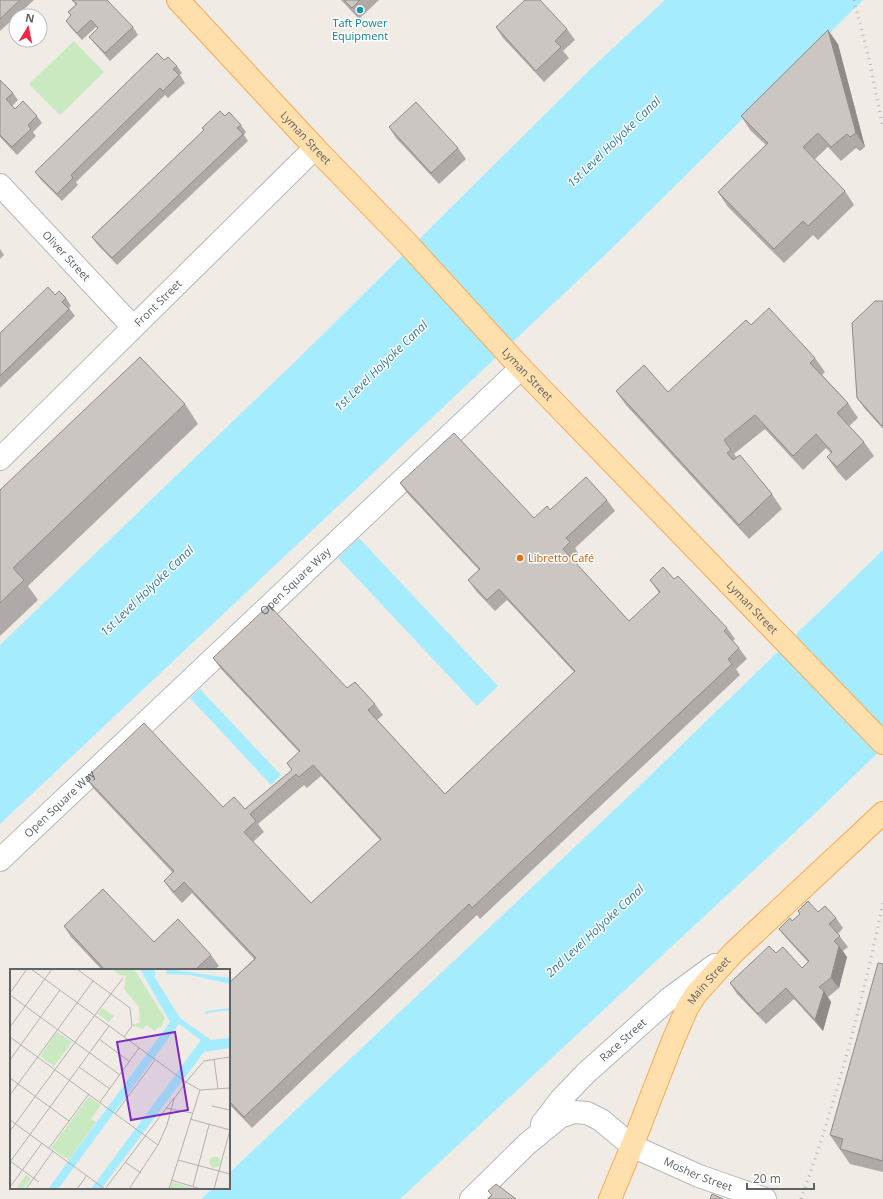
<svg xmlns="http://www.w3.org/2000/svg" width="883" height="1199" viewBox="0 0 883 1199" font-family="'Open Sans',sans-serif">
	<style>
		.green { fill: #c9e9c0 }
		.water { fill: #a6ecff }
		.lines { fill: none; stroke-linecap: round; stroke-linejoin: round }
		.minor-casing { stroke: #b3b8bb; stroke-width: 24 }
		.major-casing { stroke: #fca753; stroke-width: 24 }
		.minor { stroke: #fff; stroke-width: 22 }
		.major { stroke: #ffdfab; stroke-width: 22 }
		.rail { stroke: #b4b5b6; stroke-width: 3; stroke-dasharray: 1 5; stroke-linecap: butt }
		.wall { fill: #afaaa7; fill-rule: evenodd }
		.shaded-wall { fill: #8e8b88 }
		.building { fill: #cbc6c2; stroke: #8e8b88; fill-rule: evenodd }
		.culture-dot { fill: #0f9aa8; stroke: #fff; stroke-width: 1.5 }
		.food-dot { fill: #e8710a; stroke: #fff; stroke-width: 1.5 }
		.labels { text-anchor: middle; stroke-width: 3; stroke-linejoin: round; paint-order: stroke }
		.culture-label { font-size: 11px; fill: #0d838f; stroke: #fff }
		.street-label { font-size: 11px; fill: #5d6367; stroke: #fff }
		.food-label { font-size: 11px; fill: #c56008; stroke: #fff; text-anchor: start }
		.water-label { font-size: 12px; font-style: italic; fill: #347e9d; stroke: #fff }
		.inset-river { fill: none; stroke: #a6ecff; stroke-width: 2 }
		.inset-road { fill: none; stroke: #b1b1af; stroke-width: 1 }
		.view { fill: #7b2cbf; fill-opacity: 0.15; stroke: #7b2cbf; stroke-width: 2 }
		.inset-edge { fill: none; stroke: #5d6367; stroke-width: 2 }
	</style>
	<rect width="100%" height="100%" fill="#f0ebe5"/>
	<path class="green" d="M 74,41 L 104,72 L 60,115 L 29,84 Z"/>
	<path class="water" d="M 665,0 L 863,0 L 605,255 L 0,824 L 0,645 L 304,353 L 599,61 Z
		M 359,538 L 498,686 L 477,706 L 338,558 Z
		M 883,550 L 883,748 L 808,820 L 400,1199 L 201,1199 L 213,1188 L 229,1188 L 229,1173 L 630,795 Z
		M 200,689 L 281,775 L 271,785 L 190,698 Z"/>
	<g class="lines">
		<defs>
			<g id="minor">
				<path id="s1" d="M 0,185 L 133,327"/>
				<path id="s2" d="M 0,459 L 315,148"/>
				<path id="s3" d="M 0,860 L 521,368"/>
				<path id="s4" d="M 542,1124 L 561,1099 L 586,1073 L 670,998 L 715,965"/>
				<path id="s5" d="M 471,1199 L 527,1144 L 560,1117 L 574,1112 L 587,1113 L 601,1120 L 632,1146 L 699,1176 L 765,1199"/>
			</g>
			<g id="major">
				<path id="s6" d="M 178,0 L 315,148 L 406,242 L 521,368 L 883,743"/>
				<path id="s7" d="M 610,1199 L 632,1146 L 672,1043 L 687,1008 L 696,994 L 734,952 L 883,813"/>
			</g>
		</defs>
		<use href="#minor" class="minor-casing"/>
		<use href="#major" class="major-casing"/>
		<use href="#minor" class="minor"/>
		<use href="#major" class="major"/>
		<path class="rail" d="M 854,0 L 870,63 L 883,128
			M 801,1199 C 836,1103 862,1003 883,903"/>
	</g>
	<path class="wall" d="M 0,0 L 34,0 L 0,31 Z
		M 72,0 L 133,27 L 138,35 L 110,61 L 95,44 L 89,37 L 98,29 L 96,27 L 82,40 L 71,28 L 66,21 L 71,16 L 68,12 L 76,5 Z
		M 341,0 L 379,0 L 359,19 Z
		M 496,27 L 567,29 L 575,40 L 563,51 L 569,58 L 544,82 L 503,38 Z
		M 838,44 L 865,147 L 860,151 L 856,148 L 841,161 L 828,147 L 814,160 L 845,191 L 854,205 L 818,240 L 813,235 L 784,263 L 728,207 L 718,192 L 766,145 L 750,130 L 741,116 Z
		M 164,60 L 177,66 L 182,73 L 180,75 L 185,83 L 168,98 L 165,95 L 76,182 L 78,185 L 62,201 L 41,180 L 35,172 Z
		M 0,80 L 13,93 L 18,100 L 12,106 L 15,109 L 37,116 L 42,123 L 33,132 L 36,136 L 17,155 L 0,137 Z
		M 225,116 L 241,125 L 246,132 L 244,135 L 248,141 L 117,265 L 97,244 L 92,237 L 204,130 L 202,128 Z
		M 389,127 L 458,148 L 466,159 L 439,184 L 396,138 Z
		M 0,249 L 4,255 L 0,259 Z
		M 55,295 L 66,298 L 71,306 L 69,308 L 75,316 L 0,388 L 0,333 Z
		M 883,301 L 883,429 L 865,409 L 857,398 Z
		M 751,325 L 815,358 L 825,372 L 822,375 L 848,403 L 858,418 L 849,426 L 864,442 L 874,456 L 846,481 L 837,471 L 827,457 L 831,453 L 826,448 L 803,470 L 765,429 L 734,454 L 737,457 L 772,494 L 782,509 L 749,539 L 626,405 L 616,391 L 668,392 Z
		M 185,404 L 198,424 L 28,586 L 38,600 L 0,636 L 0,490 Z
		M 400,483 L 534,518 L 550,510 L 607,500 L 615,511 L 575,548 L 578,553 L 572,559 L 629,621 L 659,593 L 650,580 L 674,579 L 727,628 L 735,639 L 733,641 L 739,648 L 747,659 L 736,669 L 740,675 L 480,919 L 477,915 L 252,1128 L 229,1104 L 229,983 L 254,959 L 192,893 L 182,903 L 172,892 L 164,881 L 173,873 L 94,789 L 86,778 L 223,807 L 245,809 L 292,770 L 287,763 L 299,752 L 221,669 L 213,658 L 347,688 L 375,704 L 383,715 L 377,720 L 445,794 L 574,672 L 507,600 L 495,611 L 476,591 L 468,580 L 479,570 L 408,494 ZM 321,776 L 380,840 L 311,903 L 253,842 L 264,832 L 258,824 L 304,785 L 307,788 Z
		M 798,911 L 818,912 L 836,918 L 843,928 L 838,934 L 848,947 L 843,951 L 847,957 L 839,988 L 828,997 L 831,1002 L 823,1031 L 794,999 L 766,1024 L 737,994 L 730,983 L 776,953 L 802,968 L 808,962 L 787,939 L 779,929 L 792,921 L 800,914 Z
		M 64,926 L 154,942 L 211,955 L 219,966 L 214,970 L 102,970 L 71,937 Z
		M 883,964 L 883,1172 L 850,1164 L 830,1135 Z"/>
	<path class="shaded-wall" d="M 828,30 L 838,44 L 865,147 L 856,133 Z
		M 839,946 L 847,957 L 839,988 L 831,978 Z
		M 824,991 L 831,1002 L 823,1031 L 815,1020 Z"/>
	<path class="building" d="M 0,0 L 20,0 L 0,19 Z
		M 72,0 L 107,0 L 133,27 L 105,53 L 89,37 L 98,28 L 91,20 L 77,33 L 66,21 L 71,15 L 68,12 L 77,4 Z
		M 344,0 L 360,0 L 352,8 Z
		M 525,0 L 540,0 L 567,29 L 555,41 L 561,47 L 536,71 L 496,27 Z
		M 828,30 L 856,133 L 850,137 L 847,134 L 831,147 L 818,133 L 803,147 L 845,191 L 808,226 L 803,221 L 774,249 L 718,192 L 768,143 L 741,116 Z
		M 157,53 L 164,60 L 168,57 L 177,66 L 173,69 L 179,75 L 163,91 L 160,88 L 71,175 L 73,178 L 57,194 L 35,172 Z
		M 0,80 L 13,93 L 6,99 L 15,109 L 23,101 L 37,116 L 28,125 L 31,129 L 12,147 L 0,135 Z
		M 416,102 L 458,148 L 431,173 L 389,127 Z
		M 220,111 L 225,116 L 229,112 L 241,125 L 237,128 L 243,134 L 112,258 L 92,237 L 204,130 L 202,128 Z
		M 48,287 L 55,295 L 59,291 L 66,298 L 62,302 L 69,309 L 0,376 L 0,333 Z
		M 875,301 L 883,301 L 883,425 L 882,426 L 857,398 L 852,323 Z
		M 769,308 L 815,358 L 810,363 L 848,403 L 837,413 L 864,442 L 837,467 L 827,457 L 832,452 L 816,434 L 793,456 L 755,415 L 724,440 L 731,450 L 727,453 L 733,460 L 740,455 L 772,494 L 739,525 L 616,391 L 644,365 L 668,392 L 746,320 L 751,325 Z
		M 140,357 L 185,404 L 13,568 L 24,580 L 0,603 L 0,490 Z
		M 454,433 L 534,518 L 547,506 L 550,510 L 586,477 L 607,500 L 566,538 L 570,542 L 563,549 L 629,621 L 660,592 L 650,580 L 663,567 L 674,579 L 678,576 L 727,628 L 724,631 L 739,648 L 728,659 L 732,664 L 472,908 L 469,904 L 244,1117 L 229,1101 L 229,983 L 256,958 L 184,882 L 174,892 L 164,881 L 174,871 L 86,778 L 144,723 L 223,807 L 234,797 L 245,809 L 292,770 L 287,763 L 300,751 L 213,658 L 269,605 L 347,688 L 355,682 L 375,704 L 368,710 L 445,794 L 575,671 L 499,589 L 487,600 L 468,580 L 480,569 L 400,483 ZM 313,765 L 381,839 L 311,903 L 244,832 L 256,821 L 250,814 L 296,774 L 299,777 Z
		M 103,889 L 154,942 L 178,919 L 211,955 L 195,970 L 105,970 L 64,926 Z
		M 808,901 L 818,912 L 825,906 L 836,918 L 829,924 L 840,936 L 834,941 L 839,946 L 831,978 L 819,987 L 824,991 L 815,1020 L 786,988 L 758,1014 L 730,983 L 769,946 L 776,953 L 783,947 L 802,968 L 809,961 L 779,929 L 790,918 L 792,921 L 800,914 L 798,911 Z
		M 878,963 L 883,964 L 883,1161 L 840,1149 L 843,1139 L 830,1135 Z
		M 496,1184 L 516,1199 L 488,1199 L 492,1195 L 488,1191 Z
		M 712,1194 L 723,1199 L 710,1199 Z"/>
	<circle class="culture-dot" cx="360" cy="10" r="4"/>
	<circle class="food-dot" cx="520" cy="558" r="4"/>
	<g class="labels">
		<g class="culture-label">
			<text x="360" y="27">Taft Power<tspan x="360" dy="13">Equipment</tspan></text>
		</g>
		<g class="street-label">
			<text dy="4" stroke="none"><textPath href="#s6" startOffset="188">Lyman Street</textPath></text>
			<text dy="4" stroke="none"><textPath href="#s1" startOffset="97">Oliver Street</textPath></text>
			<text dy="4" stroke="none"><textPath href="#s2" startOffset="222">Front Street</textPath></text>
			<text dy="4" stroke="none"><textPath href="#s6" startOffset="512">Lyman Street</textPath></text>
			<text dy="4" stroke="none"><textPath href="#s3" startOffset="406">Open Square Way</textPath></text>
			<text dy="4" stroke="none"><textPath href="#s6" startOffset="836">Lyman Street</textPath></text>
			<text dy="4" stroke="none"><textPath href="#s3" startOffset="82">Open Square Way</textPath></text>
			<text dy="4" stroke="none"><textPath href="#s7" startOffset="241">Main Street</textPath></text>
			<text dy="4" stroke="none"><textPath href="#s4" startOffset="117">Race Street</textPath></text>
			<text dy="4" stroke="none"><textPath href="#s5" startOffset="277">Mosher Street</textPath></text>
		</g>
		<g class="food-label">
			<text x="528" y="562">Libretto Café</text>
		</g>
		<g class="water-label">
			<text transform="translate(614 142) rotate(-44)" y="4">1st Level Holyoke Canal</text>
			<text transform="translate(381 366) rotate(-44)" y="4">1st Level Holyoke Canal</text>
			<text transform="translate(147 591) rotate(-44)" y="4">1st Level Holyoke Canal</text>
			<text transform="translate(595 931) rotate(-43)" y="4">2nd Level Holyoke Canal</text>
		</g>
	</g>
	<g transform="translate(10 969)">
		<rect width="220" height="220" fill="#f0ebe5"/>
		<path d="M 102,0 L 124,0 L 155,49 L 151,59 L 148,58 L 145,62 L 136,56 L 133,60 L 123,57 L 123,55 L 130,54 L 129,38 L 114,20 L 116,7 L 110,6 ZM 92,39 L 104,47 L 99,53 L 88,45 ZM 47,63 L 62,73 L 44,97 L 30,87 ZM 79,128 L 91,136 L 81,150 L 86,153 L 59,191 L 41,179 ZM199.5 193a5.5 5.5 0 1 1 11 0a5.5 5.5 0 1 1-11 0ZM 16,206 L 21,210 L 13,220 L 6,220 ZM 162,213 L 180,218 L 180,220 L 160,220 Z" fill="#c9e9c0"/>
		<path d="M 130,0 L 144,0 L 146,5 L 144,7 L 170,49 L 201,71 L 220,69 L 220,79 L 194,83 L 91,220 L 81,220 L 191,71 L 169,55 L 48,220 L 38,220 L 160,53 ZM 157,0 L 220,9 L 220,15 L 180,6 L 156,5 Z" fill="#a6ecff"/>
		<path class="inset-river" d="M 196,45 L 197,43 L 220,40"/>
		<path class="inset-road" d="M 21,0 L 176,113M 67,0 L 120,39 L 122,57 L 114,68M 0,24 L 17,0M 0,26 L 110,106M 85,46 L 113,9M 0,58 L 42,0M 0,68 L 148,176M 89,70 L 120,93M 204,90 L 208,120M 0,91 L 50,21M 69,98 L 100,120M 0,109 L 59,152M 176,113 L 190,121 L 220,119M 0,126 L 83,12M 90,133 L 129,79M 202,137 L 220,141M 156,139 L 182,144M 105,145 L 145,91M 180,150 L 220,161M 0,151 L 95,220 L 164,129M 0,162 L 85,46M 39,179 L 79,125M 168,191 L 220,205M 0,192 L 29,213M 0,193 L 99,57M 115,193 L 131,204M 161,211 L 191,220M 183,217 L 199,156M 0,218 L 32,174M 16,220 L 43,182M 67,220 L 77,206M 119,220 L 148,176 L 157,156 L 164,130 L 176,113 L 194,92 L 220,88M 159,220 L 190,121M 204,220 L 220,161"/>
		<path class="view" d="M 165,63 L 178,141 L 121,151 L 107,73 Z"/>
		<rect width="220" height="220" class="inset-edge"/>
	</g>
	<g transform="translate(28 28) rotate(10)"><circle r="19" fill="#ffffff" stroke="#bec1c2"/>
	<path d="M0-3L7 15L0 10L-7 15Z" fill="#f62543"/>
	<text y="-6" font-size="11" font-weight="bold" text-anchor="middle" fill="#5d6367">N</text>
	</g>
	<path d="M747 1183v6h67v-6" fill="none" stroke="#5d6367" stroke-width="2"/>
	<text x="753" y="1183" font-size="12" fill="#5d6367" stroke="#ffffff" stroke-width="3" paint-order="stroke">20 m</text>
</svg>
